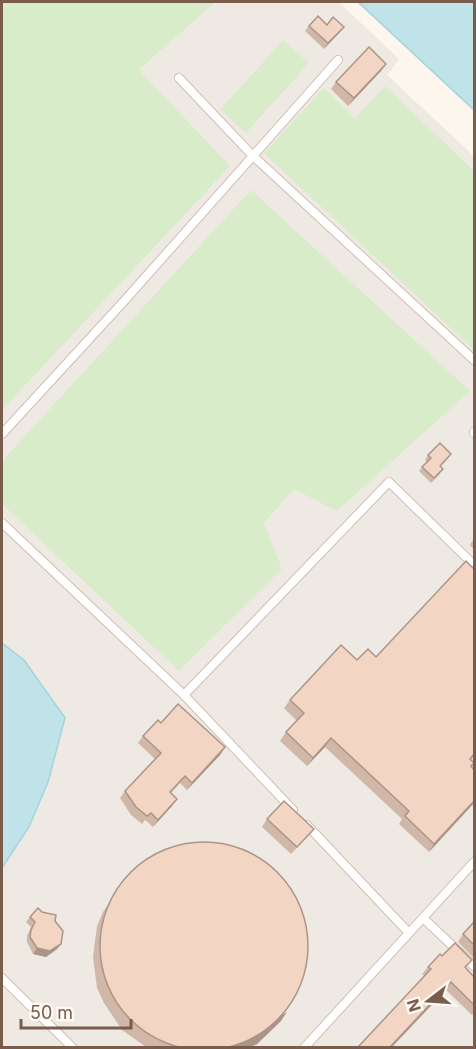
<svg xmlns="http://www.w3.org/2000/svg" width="476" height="1049" viewBox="0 0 476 1049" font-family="Inter,sans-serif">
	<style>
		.industrial { fill: #efe9e4 }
		.green { fill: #d8ecc9 }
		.water { fill: #bfe3e8; stroke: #a5d3da; stroke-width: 1.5 }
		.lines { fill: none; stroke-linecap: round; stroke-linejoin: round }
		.service-casing { stroke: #d1beb0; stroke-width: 10 }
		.service { stroke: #fff; stroke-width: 8 }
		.wall { fill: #d1b7a8 }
		.shaded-wall { fill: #aa9588 }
		.building { fill: #f3d5c3; stroke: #aa9588; stroke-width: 1.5 }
	</style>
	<rect width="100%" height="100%" fill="#fdf6ec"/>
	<path class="industrial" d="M 216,2 L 339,2 L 399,59 L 387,75 L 474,156 L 474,1047 L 2,1047 L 2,192 Z"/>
	<path class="green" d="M 2,2 L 216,2 L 139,70 L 230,166 L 2,410 Z
		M 283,40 L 309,63 L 246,133 L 220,110 Z
		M 385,86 L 474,171 L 474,350 L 264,153 L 324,88 L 355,118 Z
		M 251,190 L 470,391 L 337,511 L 294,489 L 264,523 L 282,569 L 179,671 L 2,504 L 2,461 Z"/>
	<path class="water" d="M 358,2 L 474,2 L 474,110 Z
		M 2,643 L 24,660 L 65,718 L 48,782 L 29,827 L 2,868 Z"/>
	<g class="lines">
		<defs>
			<path id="service" d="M 179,78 L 253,156 L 474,360
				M 474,433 L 474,432
				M 2,434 L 126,299 L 338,60
				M 2,523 L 184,695
				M 293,810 L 184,695 L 389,482 L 474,565
				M 307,825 L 409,933
				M 423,918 L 474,966
				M 2,978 L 73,1048
				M 304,1048 L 474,862"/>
		</defs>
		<use href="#service" class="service-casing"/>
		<use href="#service" class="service"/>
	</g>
	<path class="wall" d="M 327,25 L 340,32 L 324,49 L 305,31 L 309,26 Z
		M 381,71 L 348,106 L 331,89 L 336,82 Z
		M 428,455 L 448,458 L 440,467 L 440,474 L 431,483 L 419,471 L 427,462 L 425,460 Z
		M 474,538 L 474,550 L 470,545 Z
		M 474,569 L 474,756 L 471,760 L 474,763 L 471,766 L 474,803 L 429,852 L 399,824 L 402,819 L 325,747 L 307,766 L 280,741 L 286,732 L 297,721 L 284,708 L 290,700 L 357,660 L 376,657 Z
		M 161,723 L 225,747 L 220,755 L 187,790 L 180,783 L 171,793 L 172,806 L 153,827 L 145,820 L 142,824 L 131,815 L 120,798 L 125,791 L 155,759 L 138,743 L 143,736 Z
		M 267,819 L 314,829 L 308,836 L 291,854 L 262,827 Z
		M 127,876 L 281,1021 L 257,1044 L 250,1047 L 146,1047 L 122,1030 L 104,1003 L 97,988 L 93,957 L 97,926 L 103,912 Z
		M 42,912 L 55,921 L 61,944 L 57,949 L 46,957 L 33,954 L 27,942 L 27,936 L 31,927 L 26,922 L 30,917 Z
		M 474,922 L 474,958 L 458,942 L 463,934 Z
		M 428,967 L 466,968 L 474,977 L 474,1012 L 472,1015 L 446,990 L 422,974 Z"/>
	<path class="shaded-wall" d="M 344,27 L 340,32 L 324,49 L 328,43 Z
		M 386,64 L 381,71 L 348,106 L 354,98 Z
		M 331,738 L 325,747 L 307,766 L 313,758 Z
		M 225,747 L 220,755 L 187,790 L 192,783 Z
		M 177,799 L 172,806 L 153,827 L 158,820 Z
		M 474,801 L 474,803 L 429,852 L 434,844 Z
		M 61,944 L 57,949 L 46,957 L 33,954 L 37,948 Z
		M 451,982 L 446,990 L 392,1047 L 390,1047 Z
		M 287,1012 L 281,1021 L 257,1044 L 250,1047 L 231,1047 Z"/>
	<path class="building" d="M 318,16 L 327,25 L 333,17 L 344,27 L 328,43 L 309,26 Z
		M 369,47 L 386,64 L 354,98 L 336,82 Z
		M 440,443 L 451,454 L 440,466 L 443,469 L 434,478 L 422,467 L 431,458 L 428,455 Z
		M 466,561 L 474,569 L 474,754 L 470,759 L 474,763 L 471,766 L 474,770 L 474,801 L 434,844 L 405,816 L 409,811 L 331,738 L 313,758 L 286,732 L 304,713 L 290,700 L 341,645 L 357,660 L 368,649 L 376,657 Z
		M 178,704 L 225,747 L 192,783 L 185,776 L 170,792 L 177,799 L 158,820 L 151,813 L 147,816 L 136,807 L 125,791 L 161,753 L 143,736 L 158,720 L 161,723 Z
		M 284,801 L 314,829 L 297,847 L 267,819 Z
		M100 946a104 104 0 1 1 208 0a104 104 0 1 1-208 0Z
		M 38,908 L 42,912 L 56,915 L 55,921 L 63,931 L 61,944 L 50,951 L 37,948 L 30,937 L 31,930 L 35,922 L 30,917 Z
		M 474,922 L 474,945 L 463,934 Z
		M 455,943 L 472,960 L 465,967 L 474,977 L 474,1005 L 451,982 L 390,1047 L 358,1047 L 431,969 L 428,967 L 440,954 L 442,956 Z"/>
	<rect width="476" height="1049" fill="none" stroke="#7a5c4d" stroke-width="6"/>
	<g transform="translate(428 1001) rotate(253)" stroke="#fffaf3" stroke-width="4.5" paint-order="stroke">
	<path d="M0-4.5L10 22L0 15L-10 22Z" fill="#7a5c4d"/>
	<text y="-9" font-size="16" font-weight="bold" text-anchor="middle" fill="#7a5c4d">N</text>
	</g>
	<path d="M21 1019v9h110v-9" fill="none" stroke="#7a5c4d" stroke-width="3"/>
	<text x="30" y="1019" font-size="18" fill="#7a5c4d" stroke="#fffaf3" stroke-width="4.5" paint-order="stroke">50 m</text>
</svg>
